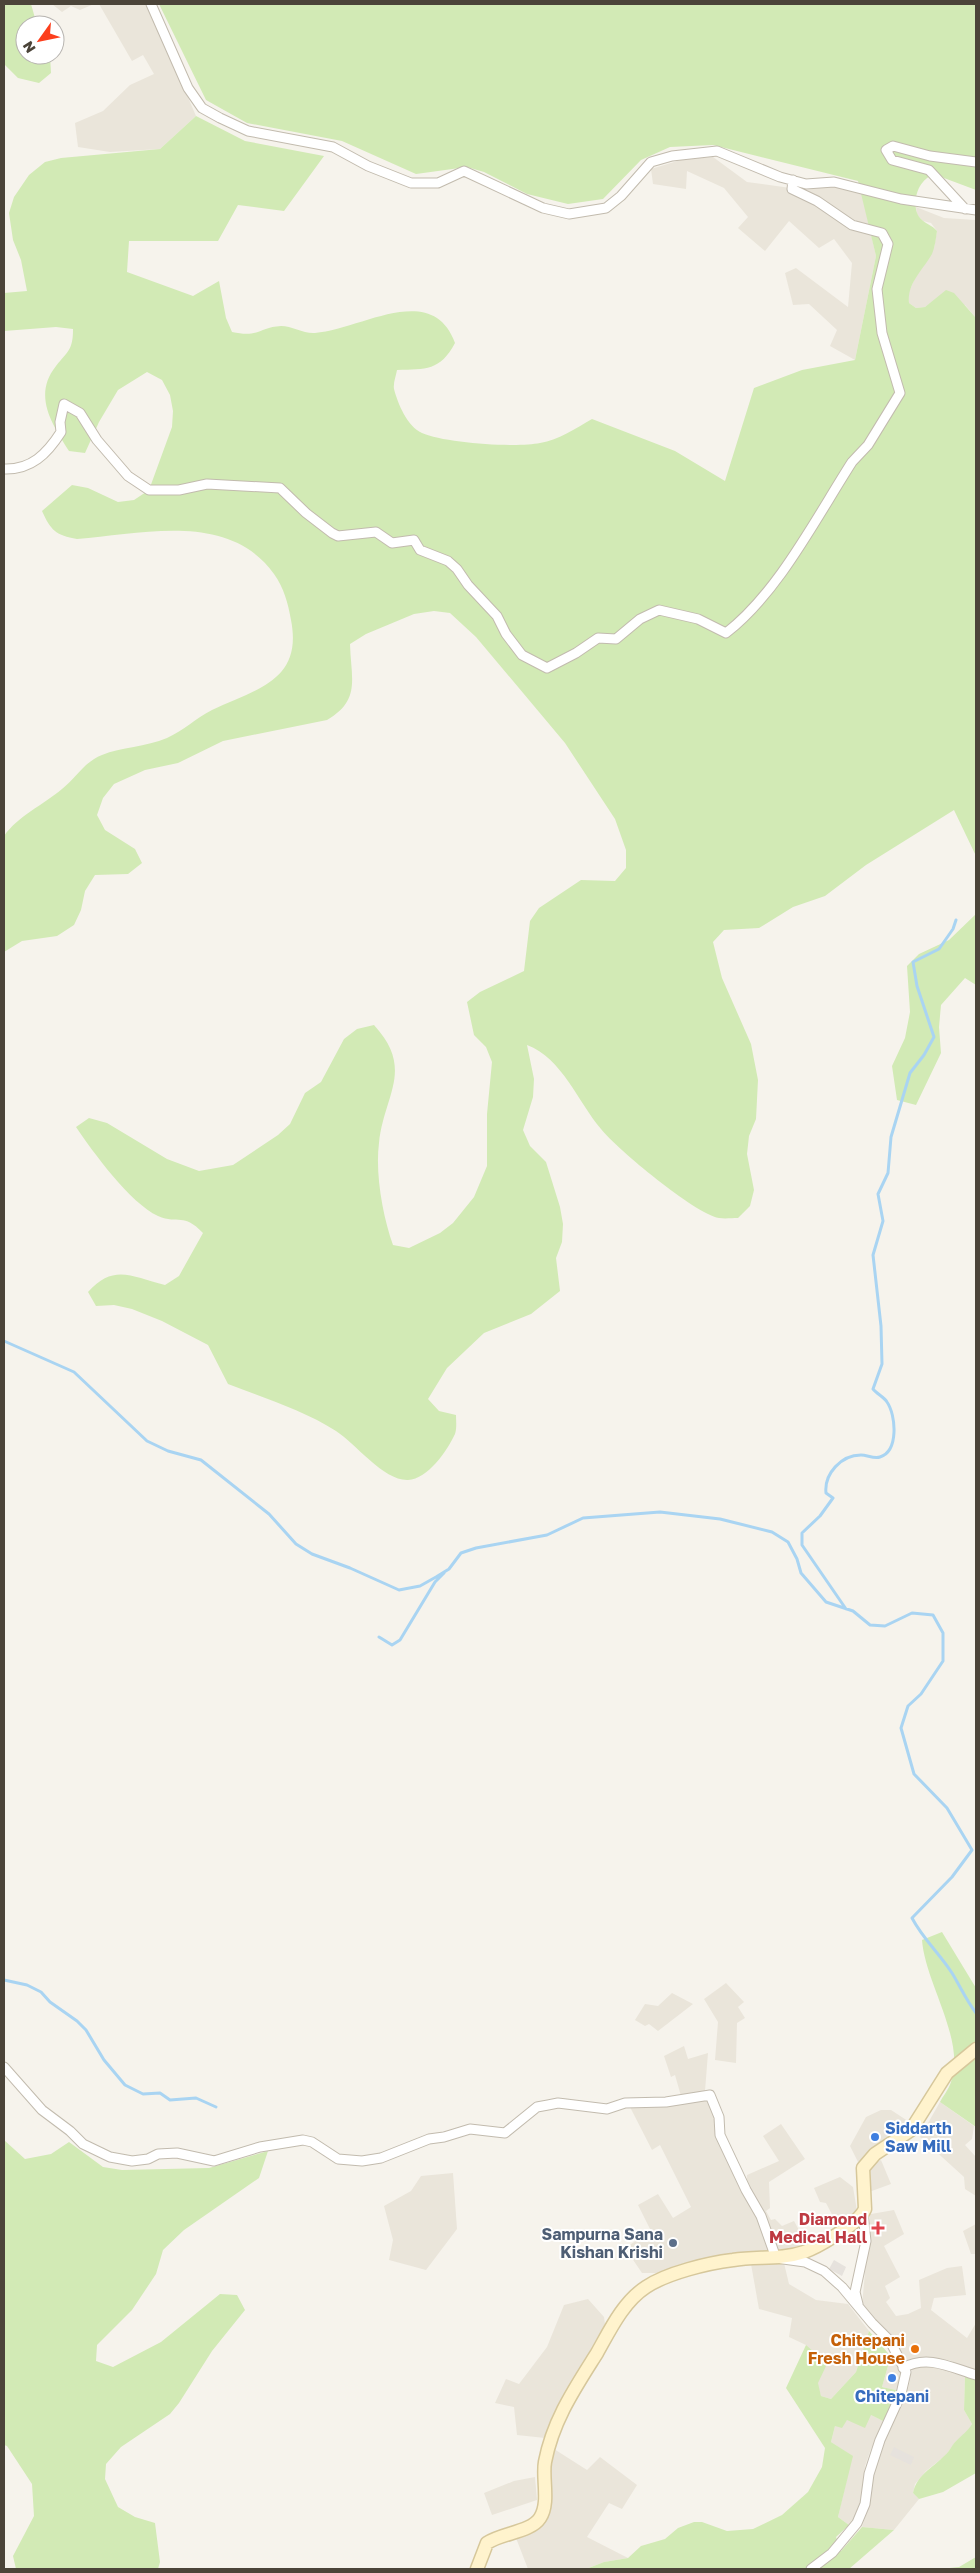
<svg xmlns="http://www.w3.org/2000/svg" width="980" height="2573" viewBox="0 0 980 2573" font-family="'Golos Text',sans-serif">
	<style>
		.residential { fill: #eae5da }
		.industrial { fill: #e6e2dd }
		.green { fill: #d2eab5 }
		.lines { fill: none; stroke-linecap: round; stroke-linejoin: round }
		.stream { stroke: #a9d4f2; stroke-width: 3 }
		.minor-casing { stroke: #c2bbae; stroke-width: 11 }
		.secondary-casing { stroke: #d6c79b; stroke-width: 15 }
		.minor { stroke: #fff; stroke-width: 9 }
		.secondary { stroke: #fff3cd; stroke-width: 12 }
		.shop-dot { fill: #3f7fe0; stroke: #fff; stroke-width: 2 }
		.health-dot { fill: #e0444e; stroke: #fff; stroke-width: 2 }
		.service-dot { fill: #5c6f8a; stroke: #fff; stroke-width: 2 }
		.food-dot { fill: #e8710a; stroke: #fff; stroke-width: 2 }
		.labels { text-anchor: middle; stroke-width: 4; stroke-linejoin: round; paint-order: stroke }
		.shop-label { font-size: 16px; font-weight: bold; fill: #366cbe; stroke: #fff; text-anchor: start }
		.health-label { font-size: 16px; font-weight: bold; fill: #be3a42; stroke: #fff; text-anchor: end }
		.service-label { font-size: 16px; font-weight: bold; fill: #4e5e75; stroke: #fff; text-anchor: end }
		.food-label { font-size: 16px; font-weight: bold; fill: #c56008; stroke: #fff; text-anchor: end }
	</style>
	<rect width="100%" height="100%" fill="#f6f3ec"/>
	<path class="residential" d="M 52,4 L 94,4 L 80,10 L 71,6 L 62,12 Z
		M 99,4 L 148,4 L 196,116 L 160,149 L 110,152 L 78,147 L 75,123 L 103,111 L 130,85 L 154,74 L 143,55 L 132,61 Z
		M 713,157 L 747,182 L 805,190 L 832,186 L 862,194 L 876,256 L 855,360 L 830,346 L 837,330 L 809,304 L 793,305 L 785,273 L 796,268 L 848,307 L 852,263 L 834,239 L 819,248 L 789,221 L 765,251 L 738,228 L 748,217 L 724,188 L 687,171 L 686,189 L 653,184 L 651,169 L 684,159 Z
		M 916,207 L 944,218 L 976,220 L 976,318 L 965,305 L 932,302 L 925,307 L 916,308 L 909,303 L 908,294 L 915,278 L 934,248 L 937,231 L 931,223 L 923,221 L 917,215 Z
		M 726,1983 L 744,2002 L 738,2007 L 745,2018 L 737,2023 L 736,2063 L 715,2060 L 718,2022 L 704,1999 Z
		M 672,1993 L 693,2004 L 658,2031 L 649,2024 L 645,2026 L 635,2020 L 645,2004 L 658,2006 Z
		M 684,2046 L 688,2059 L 708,2053 L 705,2091 L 681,2096 L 675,2075 L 671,2077 L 664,2056 Z
		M 709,2099 L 757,2218 L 768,2251 L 737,2254 L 660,2273 L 642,2273 L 625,2248 L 651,2231 L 638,2205 L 658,2194 L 673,2218 L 691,2207 L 660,2145 L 652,2150 L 630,2107 Z
		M 940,2102 L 974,2126 L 972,2139 L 965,2145 L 976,2157 L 976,2196 L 965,2189 L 964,2177 L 920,2137 Z
		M 881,2110 L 891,2110 L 911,2123 L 859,2164 L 850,2146 L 866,2117 Z
		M 781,2124 L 805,2159 L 769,2182 L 770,2208 L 766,2211 L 771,2220 L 775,2219 L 782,2226 L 794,2221 L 806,2243 L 776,2254 L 747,2186 L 747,2175 L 779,2161 L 763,2136 Z
		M 881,2160 L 891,2184 L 869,2192 L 871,2214 L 894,2210 L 904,2234 L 884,2246 L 900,2277 L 885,2286 L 890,2298 L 886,2302 L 896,2316 L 908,2314 L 921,2308 L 919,2280 L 947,2268 L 962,2266 L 966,2295 L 934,2298 L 931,2310 L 967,2338 L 976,2323 L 976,2372 L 949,2360 L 921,2359 L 906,2362 L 895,2342 L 862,2306 L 867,2251 L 868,2174 L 870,2166 Z
		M 453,2173 L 457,2229 L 426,2270 L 389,2260 L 393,2240 L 384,2206 L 411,2191 L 421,2176 Z
		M 840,2177 L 853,2187 L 857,2211 L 838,2226 L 826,2203 L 820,2202 L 814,2188 Z
		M 976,2224 L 976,2254 L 971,2254 L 963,2231 Z
		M 784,2263 L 789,2284 L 816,2300 L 848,2304 L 869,2331 L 856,2372 L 831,2399 L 821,2396 L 806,2345 L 789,2337 L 792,2318 L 759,2309 L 751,2264 Z
		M 588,2299 L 604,2317 L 605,2324 L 565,2396 L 545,2438 L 517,2435 L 514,2407 L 495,2403 L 506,2379 L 519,2384 L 547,2347 L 564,2305 Z
		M 893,2359 L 902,2374 L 896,2390 L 882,2387 L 888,2366 Z
		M 913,2365 L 938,2366 L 965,2376 L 964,2410 L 972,2424 L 966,2434 L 956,2441 L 946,2455 L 926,2471 L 915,2484 L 913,2493 L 919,2499 L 894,2530 L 862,2527 L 868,2509 L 872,2481 L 887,2431 L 908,2389 Z
		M 871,2415 L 885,2422 L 871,2449 L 865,2466 L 862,2498 L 856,2517 L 849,2525 L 838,2517 L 852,2456 L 831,2442 L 835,2426 L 847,2420 Z
		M 554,2449 L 587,2470 L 600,2457 L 637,2485 L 622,2509 L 609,2503 L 587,2537 L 628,2558 L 604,2562 L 586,2569 L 528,2569 L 516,2538 L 533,2531 L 548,2491 Z
		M 535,2477 L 537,2500 L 492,2515 L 484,2493 L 514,2481 Z"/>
	<path class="industrial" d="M 834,2260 L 846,2267 L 842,2276 L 829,2269 Z
		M 894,2447 L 914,2457 L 911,2465 L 890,2455 Z"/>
	<path class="green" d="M 4,4 L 31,4 L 37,25 L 25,25 L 25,55 L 50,55 L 51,73 L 39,83 L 18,78 L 4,64 Z
		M 159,4 L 976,4 L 976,190 L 944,178 L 936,172 C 932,175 926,178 923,182 C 915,190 912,211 921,219 C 926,224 932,225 937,231 C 936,238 935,247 932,254 C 923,270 907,283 909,303 L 916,308 L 925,307 L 946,290 L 954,293 L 976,318 L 976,856 L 954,810 L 866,865 L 825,896 L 793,907 L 759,928 L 724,930 L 713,942 L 722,978 L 751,1044 L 758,1080 L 756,1119 L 749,1136 L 747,1154 L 754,1190 L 750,1206 L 738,1218 C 732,1218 725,1219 719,1218 C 695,1214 617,1149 601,1129 C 578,1102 562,1058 527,1045 L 534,1079 L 533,1097 L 523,1130 L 530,1146 L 546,1162 L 560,1207 L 563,1224 L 562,1242 L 556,1258 L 560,1291 L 531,1314 L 484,1333 L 447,1368 L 428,1399 L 439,1411 L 456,1415 C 456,1420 457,1428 455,1434 C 447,1451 428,1479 408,1480 C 384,1481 356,1444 336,1431 C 303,1410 264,1398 228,1384 L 208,1345 L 162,1321 L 132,1309 L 114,1305 L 96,1306 L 88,1292 C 114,1263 132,1277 165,1285 L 179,1276 L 203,1233 C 183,1212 179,1225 158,1216 C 130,1203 93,1152 76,1127 L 89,1118 L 107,1123 L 167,1159 L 199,1171 L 233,1165 L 278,1135 L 290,1124 L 305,1093 L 321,1082 L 344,1039 L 357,1029 L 374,1025 C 415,1070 384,1094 379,1143 C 375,1174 383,1217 393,1245 L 409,1248 L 440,1233 L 453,1223 L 474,1197 L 487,1166 L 487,1114 L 492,1062 L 486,1047 L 474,1035 L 467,1002 L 480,992 L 524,971 L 530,921 L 539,908 L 581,880 L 615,881 L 626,868 L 626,850 L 615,819 L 565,743 L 476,637 L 450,613 L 434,611 L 414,614 L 366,634 L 350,644 C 351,679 361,700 327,720 L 223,741 L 178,763 L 145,770 L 114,784 L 103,798 L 97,815 L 105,830 L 135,849 L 142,863 L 128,874 L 95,875 L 85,891 L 81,910 L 74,925 L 57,936 L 22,941 L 4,952 L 4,836 C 18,816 43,805 62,789 C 76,778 84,762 102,755 C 121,747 146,747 167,738 C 183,731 196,718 212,710 C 256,689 303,681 291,620 C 288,603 284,588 274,574 C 229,511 143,534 77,539 C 56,535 51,531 42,511 L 72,485 L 88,488 L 118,502 L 134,500 L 149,490 L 172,427 L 173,411 L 170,395 L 162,380 L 147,372 L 118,390 L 99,422 L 85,453 L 69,451 C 53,425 32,396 56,366 C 68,351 73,350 73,329 L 56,327 L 4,331 L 4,293 L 27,291 L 21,260 L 13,240 L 9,213 L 14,197 L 29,175 L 45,162 L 61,158 L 160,149 L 196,116 L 245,141 L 324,156 L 284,211 L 238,205 L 218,241 L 129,241 L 127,272 L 193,296 L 219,281 L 226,318 L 232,332 C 259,338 260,327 281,326 C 292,326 304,334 315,333 C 360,330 432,280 455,343 C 440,371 426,369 397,370 C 396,376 393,383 394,389 C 398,404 407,426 422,433 C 444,443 516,448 540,443 C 559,440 576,428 592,419 L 675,451 L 725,481 L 754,388 L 802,370 L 855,360 L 876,256 L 858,181 L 713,145 L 670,147 L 641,160 L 603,199 L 568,204 L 527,194 L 484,172 L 467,167 L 416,174 L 342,141 L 247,123 L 206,100 Z
		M 976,914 L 976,985 L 965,978 L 941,1005 L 939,1027 L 941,1053 L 916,1105 L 897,1100 L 892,1066 L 905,1038 L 910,1012 L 907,966 L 919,954 L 949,940 Z
		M 942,1932 L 976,1988 L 976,2127 L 940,2102 C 943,2096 949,2089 951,2082 C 966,2040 925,1983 922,1940 Z
		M 4,2140 L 25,2159 L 51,2154 L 69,2142 L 103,2167 L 122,2170 L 209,2168 L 268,2151 L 259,2178 L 184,2230 L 163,2250 L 156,2274 L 132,2310 L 97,2345 L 96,2361 L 113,2367 L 161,2342 L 220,2294 L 237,2295 L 245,2310 L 212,2351 L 179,2403 L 170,2414 L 121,2447 L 106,2464 L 105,2479 L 118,2507 L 135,2517 L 155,2523 L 160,2562 L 158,2569 L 16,2569 L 13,2556 L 34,2516 L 32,2484 L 7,2446 L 4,2445 Z
		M 869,2331 L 893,2359 L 888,2366 L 882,2387 L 896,2390 L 885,2422 L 871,2415 L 865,2428 L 847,2420 L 842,2428 L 835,2426 L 831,2442 L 853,2456 L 838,2517 L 849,2525 L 836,2537 L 841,2551 L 862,2527 L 894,2530 L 849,2569 L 586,2569 L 604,2562 L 628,2558 L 641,2546 L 665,2539 L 678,2528 L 694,2522 L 702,2522 L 727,2531 L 753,2529 L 782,2515 L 808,2492 L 822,2467 L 825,2448 L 786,2388 L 806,2345 L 827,2364 L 818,2383 L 821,2396 L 831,2399 L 856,2372 Z
		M 965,2376 L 976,2379 L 976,2473 L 943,2492 L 919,2499 L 913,2493 C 917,2475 931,2469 943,2457 C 949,2453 951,2446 956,2441 C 962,2435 967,2432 972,2424 L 964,2410 Z
		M 976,2557 L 976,2569 L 940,2569 L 959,2567 Z"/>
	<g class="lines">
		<path class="stream" d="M 4,1341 L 74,1372 L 147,1441 L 168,1451 L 201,1460 L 269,1514 L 296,1544 L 312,1554 L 350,1568 L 399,1590 L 420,1586 L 436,1577 L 449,1569 L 461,1553 L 476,1548 L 547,1535 L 583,1518 L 660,1512 L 720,1519 L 772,1532 L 788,1542 L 797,1559 L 801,1573 L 826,1602 L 853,1611 L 870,1625 L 885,1626 L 912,1613 L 933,1615 L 943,1633 L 943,1661 L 921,1694 L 908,1706 L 901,1728 L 914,1774 L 947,1808 L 972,1850 L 952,1877 L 912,1918 C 923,1939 939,1953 952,1973 C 960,1986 966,2000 976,2013
			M 846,1609 L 802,1545 L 802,1533 L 820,1516 L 833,1498 L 826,1493 C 824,1474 841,1455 861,1455 C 867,1455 874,1459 880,1457 C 899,1451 896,1415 887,1402 C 884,1397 877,1394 873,1389 L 882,1364 L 881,1326 L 873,1255 L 883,1221 L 878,1194 L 888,1173 L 891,1137 L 910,1073 L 924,1055 L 934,1037 L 917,986 L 913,962 L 939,949 L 953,929 L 956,920
			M 379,1637 L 392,1645 L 400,1640 L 435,1582 L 444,1573
			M 4,1980 L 27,1985 L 41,1992 L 50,2002 L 77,2021 L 86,2030 L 104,2060 L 125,2085 L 143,2094 L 160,2093 L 170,2100 L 196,2098 L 216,2107"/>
		<defs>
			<path id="minor" d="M 151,4 L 188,88 L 202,108 L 220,118 L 248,131 L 333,147 L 368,166 L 411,183 L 438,183 L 464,171 L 543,208 L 569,214 L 606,208 L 621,196 L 651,162 L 672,156 L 717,151 L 780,177 L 806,184 L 834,182 L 901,199 L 976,210
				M 965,209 L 929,170 L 892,160 L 886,150 L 893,146 L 930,156 L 976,162
				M 4,469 C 31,470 47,454 61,432 L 60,422 L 64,404 L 80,413 L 97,440 L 128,476 L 149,490 L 179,490 L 207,484 L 280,488 L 306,513 L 332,533 L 338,536 L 376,532 L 392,543 L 414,540 L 420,550 L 448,561 L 457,569 L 468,585 L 497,616 L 506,634 L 522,655 L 547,668 L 576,653 L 598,638 L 616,639 L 640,619 L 659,610 L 698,619 L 726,633 C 778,593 816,518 852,462 L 868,445 L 900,393 L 882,333 L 877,289 L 888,244 L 882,233 L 852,225 L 817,201 L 792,189 L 793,180
				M 4,2067 L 42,2110 L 70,2131 L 83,2144 L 110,2157 L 132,2161 L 148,2159 L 158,2154 L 177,2153 L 214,2161 L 260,2147 L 303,2140 L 312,2142 L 338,2159 L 362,2161 L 381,2158 L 429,2139 L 444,2137 L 470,2129 L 505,2133 L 537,2107 L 548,2105 L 558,2103 L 607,2109 L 625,2103 L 666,2102 L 710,2095 L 719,2117 L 720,2135 L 746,2190 L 761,2216 L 776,2258 L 805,2262 L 824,2271 L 842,2287 L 872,2323 L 890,2341 L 906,2372 L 901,2394 L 880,2440 L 869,2474 L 865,2504 L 857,2523 L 832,2553 L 811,2569
				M 858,2304 L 855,2292 L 866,2241 L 863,2214
				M 903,2368 C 928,2354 952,2368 976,2375"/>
			<path id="secondary" d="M 477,2569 L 487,2543 C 502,2533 531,2532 540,2518 C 550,2503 542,2478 545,2462 C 553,2420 575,2388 597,2353 C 610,2330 623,2302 646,2287 C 667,2273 708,2263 733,2260 C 757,2256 781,2260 804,2252 C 819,2247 831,2238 844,2230 C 852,2224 861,2218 865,2209 L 863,2168 L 875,2154 L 911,2130 L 947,2073 L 976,2049"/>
		</defs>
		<use href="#minor" class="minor-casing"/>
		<use href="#secondary" class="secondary-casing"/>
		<use href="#minor" class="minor"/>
		<use href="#secondary" class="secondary"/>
	</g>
	<g class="shop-dot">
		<circle cx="875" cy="2137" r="5"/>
		<circle cx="892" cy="2378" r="5"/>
	</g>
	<path class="health-dot" d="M875.5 2220.5h5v5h5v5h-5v5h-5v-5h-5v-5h5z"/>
	<circle class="service-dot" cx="673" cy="2243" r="5"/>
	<circle class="food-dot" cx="915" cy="2349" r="5"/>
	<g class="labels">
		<g class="shop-label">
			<text x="885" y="2134">Siddarth<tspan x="885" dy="18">Saw Mill</tspan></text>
			<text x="892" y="2402" text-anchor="middle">Chitepani</text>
		</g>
		<g class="health-label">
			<text x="867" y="2225">Diamond<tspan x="867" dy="18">Medical Hall</tspan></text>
		</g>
		<g class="service-label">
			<text x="663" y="2240">Sampurna Sana<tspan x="663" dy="18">Kishan Krishi</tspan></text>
		</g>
		<g class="food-label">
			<text x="905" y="2346">Chitepani<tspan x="905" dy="18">Fresh House</tspan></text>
		</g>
	</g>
	<rect width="980" height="2573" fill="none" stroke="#4b4439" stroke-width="10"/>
	<g transform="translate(40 40) rotate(237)"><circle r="24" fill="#ffffff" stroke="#b7b4b0"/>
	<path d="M0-4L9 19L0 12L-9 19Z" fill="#fc3f1d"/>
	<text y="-8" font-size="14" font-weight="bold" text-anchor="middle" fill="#4b4439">N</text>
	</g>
</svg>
